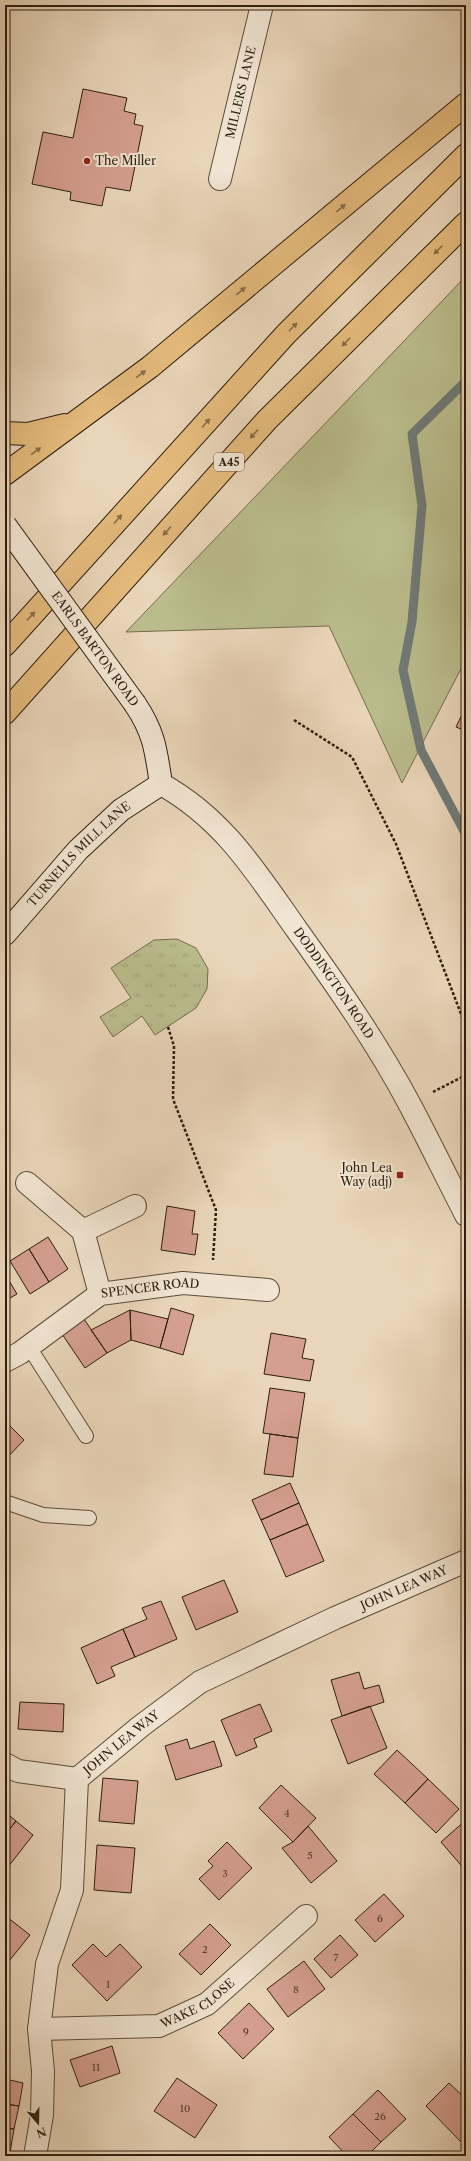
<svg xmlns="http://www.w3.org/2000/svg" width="471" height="2161" viewBox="0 0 471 2161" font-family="'Libre Caslon Text',serif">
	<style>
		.grass { fill: #babc8c; stroke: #746d4e }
		.park { fill: url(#park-tufts); stroke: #746d4e }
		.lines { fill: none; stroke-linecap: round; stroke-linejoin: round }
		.stream { stroke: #707976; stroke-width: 9 }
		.building { fill: #d59f90; stroke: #2d1e0f }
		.service-casing { stroke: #5c4c3a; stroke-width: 16 }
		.minor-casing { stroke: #5c4c3a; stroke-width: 24 }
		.tertiary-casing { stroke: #5c4c3a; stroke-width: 24 }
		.secondary-casing { stroke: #2d1e0f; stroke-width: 24 }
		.trunk-casing { stroke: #2d1e0f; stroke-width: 24 }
		.path { stroke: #2d1e0f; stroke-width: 2.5; stroke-dasharray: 3 2; stroke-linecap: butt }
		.service { stroke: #f1e4d2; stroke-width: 14 }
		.minor { stroke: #f1e4d2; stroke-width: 22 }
		.tertiary { stroke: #f1e4d2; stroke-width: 22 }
		.secondary { stroke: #f1e4d2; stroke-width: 22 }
		.trunk { stroke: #e4ba7c; stroke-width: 22 }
		.secondary-bridge-casing { stroke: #2d1e0f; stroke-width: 24; stroke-linecap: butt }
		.secondary-bridge { stroke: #f1e4d2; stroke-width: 22 }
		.oneway { fill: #886c46 }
		.poi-dot { fill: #8f2418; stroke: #f1e4d2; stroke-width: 1.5 }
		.labels { text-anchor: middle; stroke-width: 4; stroke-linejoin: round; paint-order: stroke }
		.number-label { font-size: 10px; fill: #573e2f }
		.shield { fill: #f1e4d2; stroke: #68594a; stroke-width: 1 }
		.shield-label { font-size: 11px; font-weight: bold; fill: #2d1e0f }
		.street-label { font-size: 12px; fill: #2d1e0f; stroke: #f1e4d2 }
		.poi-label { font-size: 12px; fill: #2d1e0f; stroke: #f1e4d2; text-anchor: start }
	</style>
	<defs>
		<pattern id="park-tufts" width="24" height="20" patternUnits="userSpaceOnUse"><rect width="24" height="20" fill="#babc8c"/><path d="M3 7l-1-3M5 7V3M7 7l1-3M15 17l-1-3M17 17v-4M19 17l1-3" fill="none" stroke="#a0a178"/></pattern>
	</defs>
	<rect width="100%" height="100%" fill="#e9d5b9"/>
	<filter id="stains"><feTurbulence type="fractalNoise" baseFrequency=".005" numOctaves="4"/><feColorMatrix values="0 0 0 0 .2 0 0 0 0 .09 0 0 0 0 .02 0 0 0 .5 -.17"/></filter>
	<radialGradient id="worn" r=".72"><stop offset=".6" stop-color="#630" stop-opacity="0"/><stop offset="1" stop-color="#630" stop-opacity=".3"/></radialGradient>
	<path class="grass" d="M 466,276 L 466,659 L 402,783 L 329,626 L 126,632 Z"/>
	<path class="park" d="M 177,939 L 196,948 L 208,969 L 207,989 L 196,1008 L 155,1035 L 142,1016 L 113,1037 L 100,1017 L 131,998 L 111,968 L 154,940 Z"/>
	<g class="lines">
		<path class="stream" d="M 466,381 L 412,434 L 422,506 L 412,622 L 403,670 L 421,750 L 466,835"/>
	</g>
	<path class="building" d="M 83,89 L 127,98 L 124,111 L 136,114 L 134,124 L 143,126 L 130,191 L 106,187 L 102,206 L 70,200 L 71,192 L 32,184 L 43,132 L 73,138 Z
		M 466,706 L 466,731 L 456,727 Z
		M 167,1206 L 195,1211 L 192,1234 L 198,1234 L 195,1255 L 161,1250 Z
		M 48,1237 L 68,1269 L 49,1282 L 29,1249 Z
		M 29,1249 L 49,1282 L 30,1294 L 10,1261 Z
		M 5,1274 L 17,1294 L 5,1301 Z
		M 171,1308 L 194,1315 L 183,1355 L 160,1348 Z
		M 130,1310 L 131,1340 L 107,1353 L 91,1330 Z
		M 130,1310 L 168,1319 L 160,1348 L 131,1340 Z
		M 84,1319 L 107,1353 L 85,1368 L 62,1334 Z
		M 271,1333 L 306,1339 L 302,1358 L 314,1360 L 310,1381 L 264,1374 Z
		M 270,1388 L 305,1393 L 298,1438 L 263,1433 Z
		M 8,1424 L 24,1440 L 5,1460 L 5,1427 Z
		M 270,1434 L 298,1438 L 293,1477 L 264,1474 Z
		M 290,1483 L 299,1503 L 261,1520 L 252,1500 Z
		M 299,1503 L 308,1524 L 270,1540 L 261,1520 Z
		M 308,1524 L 324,1561 L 286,1577 L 270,1540 Z
		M 224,1580 L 238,1612 L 196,1630 L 182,1597 Z
		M 161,1601 L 177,1639 L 135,1657 L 123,1629 L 147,1619 L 142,1608 Z
		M 123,1629 L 135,1657 L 111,1667 L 115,1676 L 97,1684 L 81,1648 Z
		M 359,1672 L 364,1689 L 379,1685 L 384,1702 L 342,1716 L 331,1680 Z
		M 20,1702 L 64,1704 L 63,1732 L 18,1729 Z
		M 260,1704 L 272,1731 L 254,1739 L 257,1747 L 236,1756 L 221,1720 Z
		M 370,1706 L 387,1748 L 348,1764 L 331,1720 Z
		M 187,1739 L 190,1749 L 214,1741 L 222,1766 L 176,1780 L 165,1746 Z
		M 397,1750 L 428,1779 L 405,1803 L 374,1774 Z
		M 103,1778 L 138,1781 L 134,1824 L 99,1821 Z
		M 428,1779 L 459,1809 L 436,1833 L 405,1803 Z
		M 281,1785 L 316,1818 L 293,1842 L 259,1808 Z
		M 5,1812 L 16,1821 L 5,1835 Z
		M 466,1820 L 466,1871 L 441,1842 Z
		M 16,1821 L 33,1835 L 8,1867 L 5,1864 L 5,1835 Z
		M 308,1826 L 337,1861 L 311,1883 L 282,1848 L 293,1842 Z
		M 227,1842 L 252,1868 L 219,1900 L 199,1879 L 213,1866 L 208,1861 Z
		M 97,1845 L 135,1848 L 131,1893 L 94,1890 Z
		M 384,1894 L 404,1916 L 375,1942 L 355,1920 Z
		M 7,1917 L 30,1935 L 5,1966 L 5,1920 Z
		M 210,1924 L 231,1945 L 201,1975 L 179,1954 Z
		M 340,1935 L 358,1955 L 331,1978 L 314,1959 Z
		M 93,1944 L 106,1957 L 120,1944 L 142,1967 L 107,2001 L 72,1965 Z
		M 304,1961 L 325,1989 L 288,2017 L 267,1989 Z
		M 249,2003 L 274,2029 L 243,2059 L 218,2033 Z
		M 112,2046 L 120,2073 L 80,2087 L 70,2060 Z
		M 177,2078 L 217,2105 L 195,2138 L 154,2111 Z
		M 5,2079 L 23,2083 L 19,2106 L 5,2104 Z
		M 449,2083 L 466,2099 L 466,2141 L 463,2144 L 426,2106 Z
		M 378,2090 L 406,2119 L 381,2142 L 353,2114 Z
		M 5,2104 L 19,2106 L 14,2129 L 5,2128 Z
		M 353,2114 L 381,2142 L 367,2156 L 347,2156 L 329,2137 Z
		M 5,2128 L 14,2129 L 10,2153 L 5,2152 Z"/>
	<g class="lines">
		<defs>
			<path id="service" d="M 29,1347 L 86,1436
				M 5,1502 L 43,1515 L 89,1518"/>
			<g id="minor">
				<path id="s1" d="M 220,179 L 262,5"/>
				<path d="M 27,1183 L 83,1231 L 100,1294"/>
				<path d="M 83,1231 L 135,1206"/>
				<path id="s2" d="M 5,1361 L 20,1353 L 100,1294 L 183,1283 L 268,1290"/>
				<path d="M 5,1764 L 18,1771 L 77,1779"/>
				<path id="s3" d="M 39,2029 L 159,2026 L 207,2004 L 306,1916"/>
				<path id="s4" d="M 35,2156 L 42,2115 L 43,2071 L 39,2029 L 47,1964 L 72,1890 L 77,1779 L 141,1726 L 200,1682 L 335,1618 L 466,1561"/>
			</g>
			<g id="tertiary">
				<path id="s5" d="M 161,784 C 224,819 256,872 297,930 C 337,986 377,1043 410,1105 C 429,1141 447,1178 466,1215"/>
			</g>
			<g id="secondary">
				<path id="s6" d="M 5,934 L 78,850 L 121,810 L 161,784 C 156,750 154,732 135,704"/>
			</g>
			<path id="trunk" d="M 5,433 L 28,434 L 65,425
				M 5,474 L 150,367 L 466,104
				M 5,645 L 286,334 L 466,155
				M 5,713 L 267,420 L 466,223"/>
		</defs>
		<use href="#service" class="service-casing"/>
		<use href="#minor" class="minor-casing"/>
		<use href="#tertiary" class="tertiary-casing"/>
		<use href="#secondary" class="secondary-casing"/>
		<use href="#trunk" class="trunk-casing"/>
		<path class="path" d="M 294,720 L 352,757 L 396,844 L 466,1027
			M 168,1027 L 174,1046 L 173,1099 L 216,1210 L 213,1260
			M 433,1092 L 466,1075"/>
		<use href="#service" class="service"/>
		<use href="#minor" class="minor"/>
		<use href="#tertiary" class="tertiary"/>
		<use href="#secondary" class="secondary"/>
		<use href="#trunk" class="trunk"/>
		<defs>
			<path id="secondary-bridge" d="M 5,525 L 135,704"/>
		</defs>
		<use href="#secondary-bridge" class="secondary-bridge-casing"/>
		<use href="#secondary-bridge" class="secondary-bridge"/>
	</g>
	<defs><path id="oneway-solid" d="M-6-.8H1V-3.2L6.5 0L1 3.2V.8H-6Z"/></defs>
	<g class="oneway">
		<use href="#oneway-solid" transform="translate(341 208) rotate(-40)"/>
		<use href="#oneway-solid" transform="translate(438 250) rotate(135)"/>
		<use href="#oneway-solid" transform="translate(241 291) rotate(-40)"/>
		<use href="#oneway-solid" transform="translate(293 327) rotate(-45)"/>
		<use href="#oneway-solid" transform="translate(346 342) rotate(135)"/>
		<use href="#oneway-solid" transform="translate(141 374) rotate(-36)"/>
		<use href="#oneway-solid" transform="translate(206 423) rotate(-48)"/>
		<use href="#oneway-solid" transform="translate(254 434) rotate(132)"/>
		<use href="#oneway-solid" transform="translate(36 451) rotate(-36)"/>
		<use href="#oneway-solid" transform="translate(118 519) rotate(-48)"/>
		<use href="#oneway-solid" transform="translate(167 531) rotate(132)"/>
		<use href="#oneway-solid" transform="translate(31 616) rotate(-48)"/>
	</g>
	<g class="poi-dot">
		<circle cx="87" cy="161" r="4"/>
		<rect x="396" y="1171" width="8" height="8" rx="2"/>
	</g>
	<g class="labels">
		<g class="number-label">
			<text x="287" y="1817">4</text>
			<text x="310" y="1859">5</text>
			<text x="225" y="1877">3</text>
			<text x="380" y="1922">6</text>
			<text x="205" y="1953">2</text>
			<text x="336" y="1961">7</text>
			<text x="108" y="1988">1</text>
			<text x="296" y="1993">8</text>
			<text x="246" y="2035">9</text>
			<text x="96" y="2071">11</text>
			<text x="185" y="2112">10</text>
			<text x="380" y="2120">26</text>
		</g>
		<rect class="shield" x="214" y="453" width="30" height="18" rx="3"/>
		<g class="shield-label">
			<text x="229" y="466">A45</text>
		</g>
		<g class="street-label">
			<text dy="4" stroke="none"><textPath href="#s1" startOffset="89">MILLERS LANE</textPath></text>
			<text transform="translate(95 649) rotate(54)" y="4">EARLS BARTON ROAD</text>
			<text dy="4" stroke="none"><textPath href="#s6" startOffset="109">TURNELLS MILL LANE</textPath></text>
			<text dy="4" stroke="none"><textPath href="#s5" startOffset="266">DODDINGTON ROAD</textPath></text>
			<text dy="4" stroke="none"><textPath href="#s2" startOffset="167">SPENCER ROAD</textPath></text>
			<text dy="4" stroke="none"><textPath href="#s4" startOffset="764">JOHN LEA WAY</textPath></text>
			<text dy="4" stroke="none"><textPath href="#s4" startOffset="440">JOHN LEA WAY</textPath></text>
			<text dy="4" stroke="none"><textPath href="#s3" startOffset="165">WAKE CLOSE</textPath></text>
		</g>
		<g class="poi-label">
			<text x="95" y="165">The Miller</text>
			<text x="392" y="1172" text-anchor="end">John Lea<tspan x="392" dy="14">Way (adj)</tspan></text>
		</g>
	</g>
	<rect width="471" height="2161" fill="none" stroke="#e9d5b9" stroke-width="20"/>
	<rect x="6" y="6" width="459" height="2149" fill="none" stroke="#2d1e0f" stroke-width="2"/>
	<rect x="10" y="10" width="451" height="2141" fill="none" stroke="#2d1e0f"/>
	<g transform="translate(38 2123) rotate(160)" stroke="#f1e4d2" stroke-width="3" paint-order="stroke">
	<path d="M0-3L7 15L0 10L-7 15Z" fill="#2d1e0f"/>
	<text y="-6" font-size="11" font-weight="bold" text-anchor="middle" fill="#2d1e0f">N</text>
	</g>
	<rect width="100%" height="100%" filter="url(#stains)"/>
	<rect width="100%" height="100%" fill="url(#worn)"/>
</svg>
